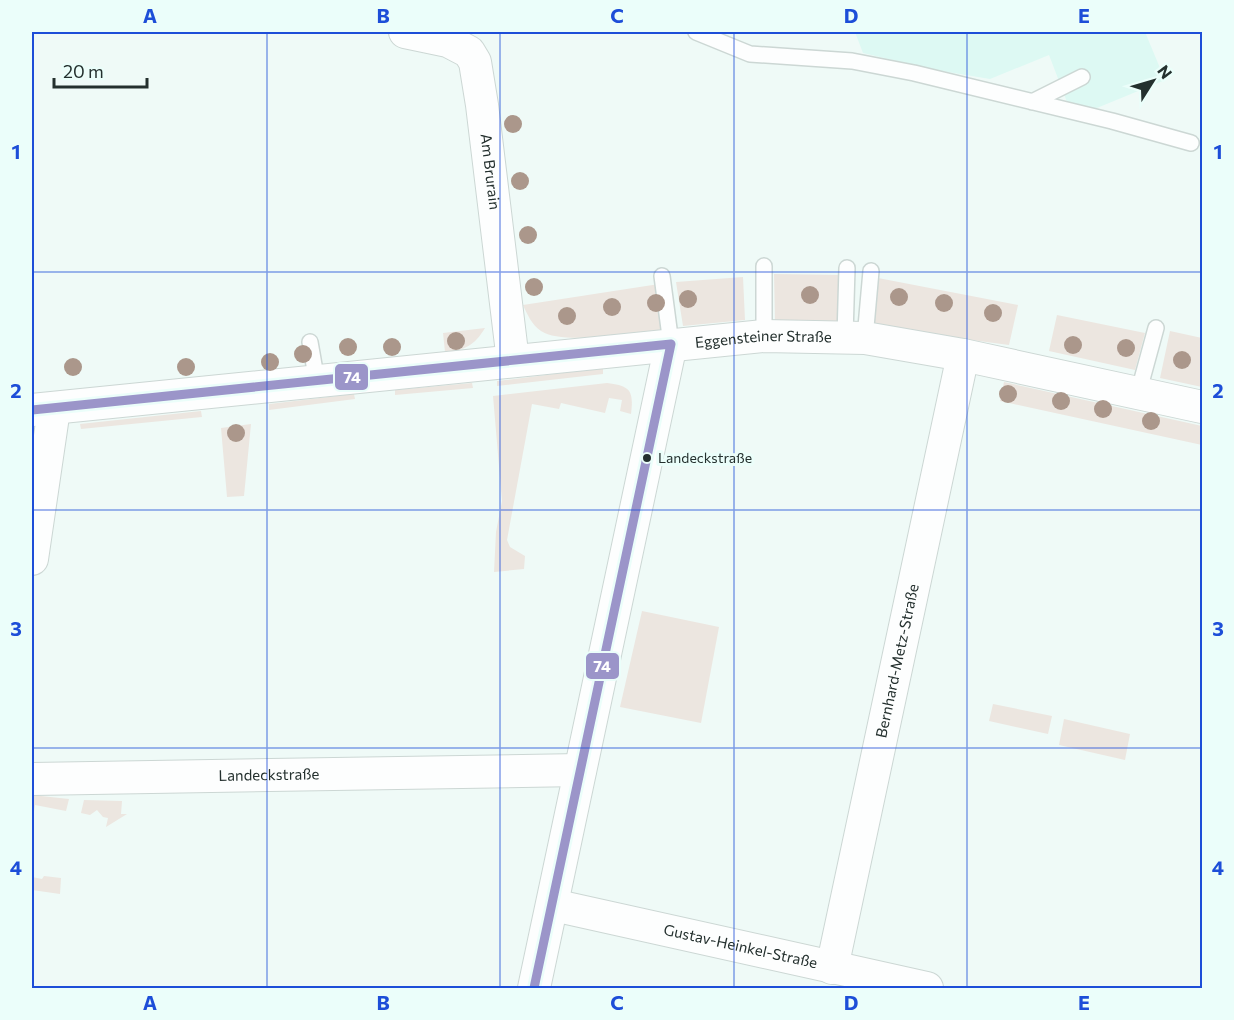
<svg xmlns="http://www.w3.org/2000/svg" width="1234" height="1020" viewBox="0 0 1234 1020" font-family="Commissioner,sans-serif">
	<style>
		.built { fill: #ddf9f3 }
		.green { fill: #ece6e0 }
		.lines { fill: none; stroke-linecap: round; stroke-linejoin: round }
		.service-casing { stroke: #ccd7d4; stroke-width: 18 }
		.minor-casing { stroke: #ccd7d4; stroke-width: 34 }
		.service { stroke: #fdfefe; stroke-width: 15 }
		.minor { stroke: #fdfefe; stroke-width: 32 }
		.bus-1-casing { stroke: #ebfefa; stroke-width: 14 }
		.bus-1 { stroke: #9b95c9; stroke-width: 9 }
		.tree { fill: #ab978b }
		.grid { fill: none; stroke: #1d4ed8; stroke-width: 1.5; stroke-opacity: 0.55 }
		.bus-dot { fill: #24302e; stroke: #ebfefa; stroke-width: 2 }
		.labels { text-anchor: middle; stroke-width: 6; stroke-linejoin: round; paint-order: stroke }
		.bus-label { font-size: 14px; fill: #24302e; stroke: #ebfefa; text-anchor: start }
		.street-label { font-size: 15px; fill: #24302e; stroke: #ebfefa }
		.line-badge { stroke: #ebfefa; stroke-width: 2 }
		.badge-label { font-size: 16px; text-anchor: middle; font-weight: bold; fill: #fff }
		.neatline { fill: none; stroke: #1d4ed8; stroke-width: 2 }
		.grid-label { font-size: 20px; text-anchor: middle; font-weight: bold; fill: #1d4ed8 }
	</style>
	<rect width="100%" height="100%" fill="#effaf7"/>
	<path class="built" d="M 855,32 L 1145,32 L 1165,80 L 1092,110 L 1067,102 L 1049,55 L 990,79 L 930,69 L 863,53 Z"/>
	<path class="green" d="M 774,274 L 841,275 L 839,323 L 775,321 Z
		M 743,277 L 745,320 L 683,326 L 676,282 Z
		M 878,278 L 1018,305 L 1009,345 L 874,327 Z
		M 659,284 L 666,329 C 637,332 564,346 541,331 C 532,325 527,314 523,305 Z
		M 1057,315 L 1145,333 L 1135,370 L 1049,351 Z
		M 485,328 C 475,345 464,351 445,352 L 443,333 Z
		M 1170,331 L 1202,338 L 1202,387 L 1160,378 Z
		M 603,368 L 603,374 L 497,386 L 497,381 Z
		M 1004,382 L 1202,426 L 1202,445 L 1000,401 Z
		M 472,383 L 473,388 L 395,395 L 395,390 Z
		M 607,383 C 630,386 634,390 631,414 L 620,411 L 622,400 L 609,398 L 605,413 L 561,403 L 559,409 L 532,404 L 507,540 L 510,547 L 525,556 L 524,569 L 494,572 L 496,532 L 502,501 L 493,396 Z
		M 354,394 L 355,399 L 269,410 L 269,404 Z
		M 201,411 L 202,417 L 81,429 L 80,424 Z
		M 251,424 L 244,496 L 227,497 L 221,428 Z
		M 642,611 L 719,627 L 701,723 L 620,707 Z
		M 993,704 L 1052,716 L 1048,734 L 989,721 Z
		M 1064,719 L 1130,734 L 1125,760 L 1059,745 Z
		M 32,795 L 69,799 L 66,811 L 35,805 L 32,824 Z
		M 84,800 L 122,801 L 121,814 L 127,814 L 106,827 L 108,818 L 103,817 L 97,810 L 90,815 L 81,813 Z
		M 44,876 L 61,878 L 60,894 L 32,890 L 32,877 L 42,879 Z"/>
	<g class="lines">
		<defs>
			<path id="service" d="M 696,32 L 750,54 L 852,61 L 914,73 L 1112,121 L 1191,143
				M 1032,102 L 1082,77
				M 764,266 L 764,336
				M 662,276 L 671,344
				M 845,336 L 847,268
				M 865,338 L 871,271
				M 310,342 L 317,382
				M 1138,394 L 1156,328"/>
			<g id="minor">
				<path id="s1" d="M 405,32 L 448,41 L 469,52 L 475,62 L 482,105 L 513,361"/>
				<path id="s2" d="M 32,410 L 764,336 L 865,338 L 963,355 L 1202,407"/>
				<path d="M 32,559 L 54,409"/>
				<path id="s3" d="M 32,779 L 580,770"/>
				<path id="s4" d="M 553,905 L 927,988"/>
				<path id="s5" d="M 832,968 L 963,355"/>
				<path d="M 534,988 L 671,344"/>
			</g>
		</defs>
		<use href="#service" class="service-casing"/>
		<use href="#minor" class="minor-casing"/>
		<use href="#service" class="service"/>
		<use href="#minor" class="minor"/>
		<defs>
			<path id="bus-1" d="M 32,410 L 671,344
				M 534,988 L 671,344"/>
		</defs>
		<use href="#bus-1" class="bus-1-casing"/>
		<use href="#bus-1" class="bus-1"/>
	</g>
	<g class="tree">
		<circle cx="513" cy="124" r="9"/>
		<circle cx="520" cy="181" r="9"/>
		<circle cx="528" cy="235" r="9"/>
		<circle cx="534" cy="287" r="9"/>
		<circle cx="810" cy="295" r="9"/>
		<circle cx="899" cy="297" r="9"/>
		<circle cx="688" cy="299" r="9"/>
		<circle cx="656" cy="303" r="9"/>
		<circle cx="944" cy="303" r="9"/>
		<circle cx="612" cy="307" r="9"/>
		<circle cx="993" cy="313" r="9"/>
		<circle cx="567" cy="316" r="9"/>
		<circle cx="456" cy="341" r="9"/>
		<circle cx="1073" cy="345" r="9"/>
		<circle cx="348" cy="347" r="9"/>
		<circle cx="392" cy="347" r="9"/>
		<circle cx="1126" cy="348" r="9"/>
		<circle cx="303" cy="354" r="9"/>
		<circle cx="1182" cy="360" r="9"/>
		<circle cx="270" cy="362" r="9"/>
		<circle cx="73" cy="367" r="9"/>
		<circle cx="186" cy="367" r="9"/>
		<circle cx="1008" cy="394" r="9"/>
		<circle cx="1061" cy="401" r="9"/>
		<circle cx="1103" cy="409" r="9"/>
		<circle cx="1151" cy="421" r="9"/>
		<circle cx="236" cy="433" r="9"/>
	</g>
	<path class="grid" d="M 267,32 L 267,988M 500,32 L 500,988M 734,32 L 734,988M 967,32 L 967,988M 32,272 L 1202,272M 32,510 L 1202,510M 32,748 L 1202,748"/>
	<circle class="bus-dot" cx="647" cy="458" r="5"/>
	<g class="labels">
		<g class="bus-label">
			<text x="658" y="463">Landeckstraße</text>
		</g>
		<g class="street-label">
			<text dy="5" stroke="none"><textPath href="#s1" startOffset="190">Am Brurain</textPath></text>
			<text dy="5" stroke="none"><textPath href="#s2" startOffset="735">Eggensteiner Straße</textPath></text>
			<text dy="5" stroke="none"><textPath href="#s5" startOffset="314">Bernhard-Metz-Straße</textPath></text>
			<text dy="5" stroke="none"><textPath href="#s3" startOffset="237">Landeckstraße</textPath></text>
			<text dy="5" stroke="none"><textPath href="#s4" startOffset="192">Gustav-Heinkel-Straße</textPath></text>
		</g>
	</g>
	<g class="line-badge">
		<rect x="334" y="363" width="35" height="28" rx="6" fill="#9b95c9"/>
		<rect x="585" y="652" width="35" height="28" rx="6" fill="#9b95c9"/>
	</g>
	<g class="badge-label">
		<text x="352" y="383">74</text>
		<text x="602" y="672">74</text>
	</g>
	<rect width="1234" height="1020" fill="none" stroke="#ebfefa" stroke-width="66"/>
	<g transform="translate(1153 81) rotate(53)" stroke="#ebfefa" stroke-width="4.5" paint-order="stroke">
	<path d="M0-4.5L10 22L0 15L-10 22Z" fill="#24302e"/>
	<text y="-9" font-size="16" font-weight="bold" text-anchor="middle" fill="#24302e">N</text>
	</g>
	<path d="M54 78v9h93v-9" fill="none" stroke="#24302e" stroke-width="3"/>
	<text x="63" y="78" font-size="18" fill="#24302e" stroke="#ebfefa" stroke-width="4.5" paint-order="stroke">20 m</text>
	<rect x="33" y="33" width="1168" height="954" class="neatline"/>
	<g class="grid-label">
		<text x="150" y="23">A</text>
		<text x="383" y="23">B</text>
		<text x="617" y="23">C</text>
		<text x="851" y="23">D</text>
		<text x="1084" y="23">E</text>
		<text x="16" y="159">1</text>
		<text x="1218" y="159">1</text>
		<text x="16" y="398">2</text>
		<text x="1218" y="398">2</text>
		<text x="16" y="636">3</text>
		<text x="1218" y="636">3</text>
		<text x="16" y="875">4</text>
		<text x="1218" y="875">4</text>
		<text x="150" y="1010">A</text>
		<text x="383" y="1010">B</text>
		<text x="617" y="1010">C</text>
		<text x="851" y="1010">D</text>
		<text x="1084" y="1010">E</text>
	</g>
</svg>
